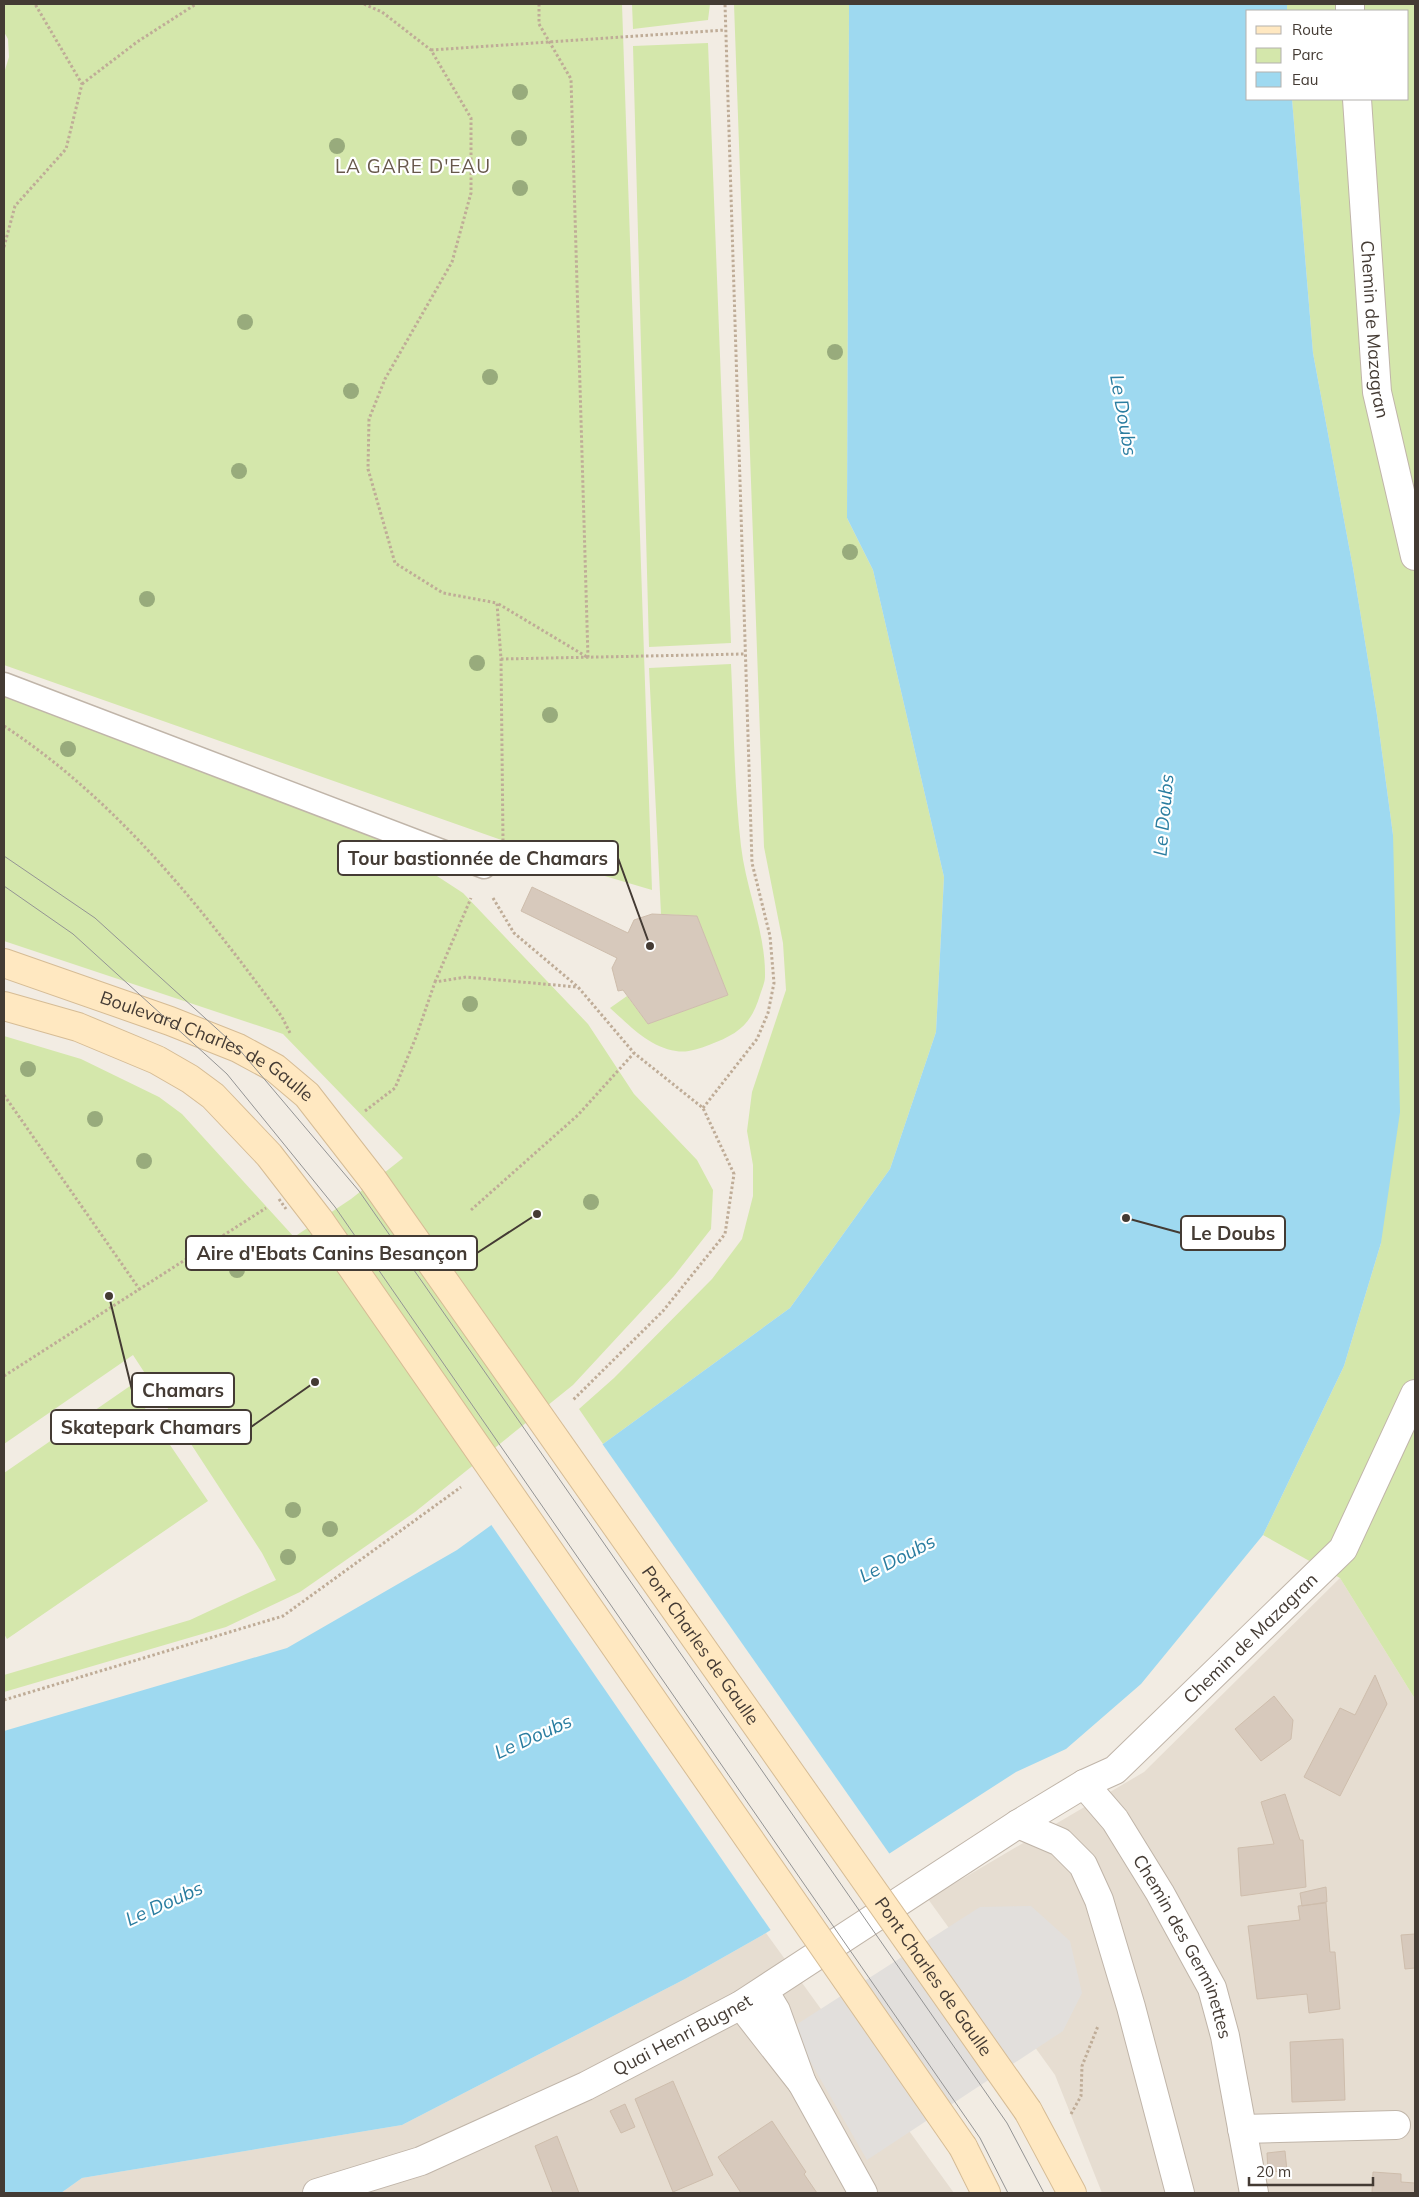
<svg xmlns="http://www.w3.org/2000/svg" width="1419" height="2197" viewBox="0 0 1419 2197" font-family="Mulish,sans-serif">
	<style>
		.residential { fill: #e6ddd1 }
		.green { fill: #d4e7ab }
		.parking { fill: #e2dfdc }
		.water { fill: #9ed9f0 }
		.pier { fill: #f2ece3 }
		.building { fill: #d7c9bc; stroke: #cebdac }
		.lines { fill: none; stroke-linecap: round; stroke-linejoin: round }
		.service-casing { stroke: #c0b5a9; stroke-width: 25 }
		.minor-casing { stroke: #c0b5a9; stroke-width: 30 }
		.secondary-casing { stroke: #d6bc95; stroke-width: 30 }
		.path { stroke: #bfac97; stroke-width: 3; stroke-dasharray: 2.5 2.5; stroke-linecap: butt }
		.service { stroke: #fff; stroke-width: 22 }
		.minor { stroke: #fff; stroke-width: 28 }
		.secondary { stroke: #ffe8c1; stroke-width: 28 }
		.tram { stroke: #949494; stroke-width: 1 }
		.secondary-bridge-casing { stroke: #d6bc95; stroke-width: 30; stroke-linecap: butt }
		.path-bridge { stroke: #bfac97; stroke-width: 3; stroke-dasharray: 2.5 2.5; stroke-linecap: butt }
		.secondary-bridge { stroke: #ffe8c1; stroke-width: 28 }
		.tree { fill: #98ab7c }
		.labels { text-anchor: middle; stroke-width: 4.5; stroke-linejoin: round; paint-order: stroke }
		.street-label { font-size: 18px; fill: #443b34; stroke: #fff }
		.neighbourhood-label { font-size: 19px; letter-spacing: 1px; fill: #67584b; stroke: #fff }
		.water-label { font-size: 19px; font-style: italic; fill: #2a7da0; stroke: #fff }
		.leader { fill: none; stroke: #443b34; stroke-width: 2 }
		.callout-dot { fill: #443b34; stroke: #fff; stroke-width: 2 }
		.callout { fill: #fff; stroke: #443b34; stroke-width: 2 }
		.callout-label { font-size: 19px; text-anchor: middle; font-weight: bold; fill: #443b34 }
	</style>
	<rect width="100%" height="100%" fill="#f2ece3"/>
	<path class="residential" d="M 1340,1578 L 1415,1699 L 1415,2193 L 1102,2193 L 1055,2075 L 928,1899 L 1144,1772 Z
		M 766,1933 L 954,2193 L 61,2193 L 82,2178 L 402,2125 L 685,1979 Z"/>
	<path class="green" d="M 4,4 L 622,4 L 652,890 L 598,874 L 4,665 L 4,73 L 9,57 L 8,39 L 4,32 Z
		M 632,4 L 710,4 L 708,20 L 633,29 Z
		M 734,4 L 849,4 L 847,518 L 873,570 L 944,877 L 936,1032 L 890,1169 L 790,1308 L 603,1444 L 579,1409 L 614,1378 L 712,1279 L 742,1239 L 753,1196 L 753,1165 L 747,1131 L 752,1092 L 786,990 L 783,943 L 764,847 Z
		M 1287,4 L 1415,4 L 1415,1699 L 1340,1578 L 1263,1535 L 1344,1366 L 1381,1243 L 1393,835 L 1377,715 L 1353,568 L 1313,353 L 1292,99 L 1408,99 L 1408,11 L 1287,11 Z
		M 708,43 L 731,643 L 649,647 L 633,46 Z
		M 731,664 C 734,725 734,786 741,846 C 746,890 766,933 765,977 C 765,982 762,989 760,995 C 751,1025 738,1034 709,1045 C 698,1049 687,1053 676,1051 C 649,1047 629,1025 610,1008 L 627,996 L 648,1024 L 728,995 L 697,916 L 661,914 L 649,668 Z
		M 4,695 L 365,829 L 463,893 L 588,1024 L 634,1094 L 697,1160 L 713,1190 L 711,1229 L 674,1276 L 573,1385 L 415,1512 L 300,1592 L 226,1627 L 4,1692 L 4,1675 L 190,1620 L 276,1580 L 262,1553 L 133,1355 L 4,1444 L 4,1036 L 81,1059 L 159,1097 L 182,1114 L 294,1237 L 351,1199 L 403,1158 L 283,1034 L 4,941 Z
		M 130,1386 L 208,1501 L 7,1639 L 4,1634 L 4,1473 Z"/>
	<path class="parking" d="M 1031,1906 L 1070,1941 L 1082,1993 L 1063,2031 L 867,2160 L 791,2028 L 980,1907 Z"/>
	<path class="water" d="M 849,4 L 1287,4 L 1287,11 L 1248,11 L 1248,99 L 1292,99 L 1313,353 L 1353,568 L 1377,715 L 1393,835 L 1400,1112 L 1381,1243 L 1344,1366 L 1263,1535 L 1141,1684 L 1066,1749 L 1016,1772 L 766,1933 L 685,1979 L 402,2125 L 82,2178 L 61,2193 L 4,2193 L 4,1731 L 287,1648 L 457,1550 L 790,1308 L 890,1169 L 936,1032 L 944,877 L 873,570 L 847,518 Z"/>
	<path class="pier" d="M 601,1442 L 891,1856 L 772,1932 L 490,1523 Z"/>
	<path class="building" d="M 532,887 L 628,933 L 634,920 L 652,914 L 697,916 L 728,995 L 648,1024 L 623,990 L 618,991 L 612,968 L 617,958 L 521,911 Z
		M 1375,1675 L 1387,1704 L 1340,1796 L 1304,1777 L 1340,1708 L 1355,1715 Z
		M 1274,1696 L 1293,1720 L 1291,1739 L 1261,1761 L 1235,1729 Z
		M 1285,1794 L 1300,1840 L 1303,1840 L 1306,1887 L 1241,1896 L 1238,1848 L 1274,1844 L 1261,1802 Z
		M 1326,1887 L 1327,1902 L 1302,1906 L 1300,1893 Z
		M 1326,1903 L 1330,1952 L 1335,1952 L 1340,2009 L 1309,2013 L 1307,1994 L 1257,1999 L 1248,1926 L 1300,1920 L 1298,1906 Z
		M 1415,1934 L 1415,1968 L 1405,1969 L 1401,1935 Z
		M 1343,2039 L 1345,2100 L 1292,2102 L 1290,2042 Z
		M 673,2081 L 713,2175 L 673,2192 L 635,2099 Z
		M 625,2104 L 635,2127 L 621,2133 L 610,2111 Z
		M 772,2121 L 806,2172 L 804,2174 L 817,2193 L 741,2193 L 718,2157 Z
		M 557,2136 L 579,2193 L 553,2193 L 535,2146 Z
		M 1285,2151 L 1287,2171 L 1268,2172 L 1267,2153 Z
		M 1373,2172 L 1401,2174 L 1401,2182 L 1415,2183 L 1415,2193 L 1372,2193 Z"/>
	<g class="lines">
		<defs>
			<path id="service" d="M 4,684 L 484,867"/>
			<g id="minor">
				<path d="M 1350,4 L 1350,11"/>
				<path id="s1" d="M 1357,99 L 1377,392 L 1415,556"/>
				<path id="s2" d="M 1084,1784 L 1115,1820 L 1160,1893 L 1212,1988 L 1225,2036 L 1254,2193"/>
				<path d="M 1018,1824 L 1060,1842 L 1083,1865 L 1099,1900 L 1131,2007 L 1180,2193"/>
				<path d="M 741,2005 L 802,2083 L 776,2011 L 764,1991"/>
				<path d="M 802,2083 L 863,2193"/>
				<path d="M 1242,2129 L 1396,2125"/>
				<path id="s3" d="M 317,2193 L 421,2161 L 586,2086 L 741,2005 L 1018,1824 L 1084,1784 L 1115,1770 L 1343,1549 L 1415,1394"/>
			</g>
			<g id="secondary">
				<path id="s4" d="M 4,963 L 170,1021 L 238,1048 L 275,1068 L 307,1095 L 373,1180"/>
				<path d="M 4,1006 L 78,1027 L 157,1060 L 190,1079 L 213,1096 L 269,1155 L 320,1221"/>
				<path d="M 1028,2111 L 1072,2193"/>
				<path d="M 963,2147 L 986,2193"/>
			</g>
		</defs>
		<use href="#service" class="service-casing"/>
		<use href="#minor" class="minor-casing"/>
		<use href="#secondary" class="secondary-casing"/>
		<path class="path" d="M 364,4 L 382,12 L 431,50 L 471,118 L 471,193 L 452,262 L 385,379 L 369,419 L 368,469 L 395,563 L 443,593 L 497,603
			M 539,4 L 539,24 L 571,79 L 588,658
			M 431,50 L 725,30
			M 82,84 L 137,42 L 196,4
			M 4,247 L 15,206 L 66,149 L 82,84 L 35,4
			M 501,659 L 744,654
			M 4,726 C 117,800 203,909 282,1017 L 291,1035
			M 503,841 L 501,659 L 497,603 L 587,657
			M 493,898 L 514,933 L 578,987 L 634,1053 L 703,1108 L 734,1174 L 725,1234 L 663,1311 L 572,1401
			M 435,982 L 471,898
			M 4,1095 L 140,1290
			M 703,1108 L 757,1039 L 768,1013 L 774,983 L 770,936 L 752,863 L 725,4
			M 365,1111 L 395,1088 L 416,1037 L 435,982 L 466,977 L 577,987
			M 471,1210 L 578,1115 L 634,1053
			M 4,1376 L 266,1208
			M 4,1700 L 283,1616 L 461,1487
			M 1071,2114 L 1081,2096 L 1082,2066 L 1098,2026"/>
		<use href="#service" class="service"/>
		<use href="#minor" class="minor"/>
		<use href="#secondary" class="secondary"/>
		<path class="tram" d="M 4,856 L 95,918 L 238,1048 L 359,1191 L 1007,2123 L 1044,2193
			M 4,886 L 73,934 L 227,1074 L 335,1207 L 980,2138 L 1008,2193"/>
		<defs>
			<g id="secondary-bridge">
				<path id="s5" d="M 373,1180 L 1028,2111"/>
				<path d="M 320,1221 L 963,2147"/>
			</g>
		</defs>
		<use href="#secondary-bridge" class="secondary-bridge-casing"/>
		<path class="path-bridge" d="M 279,1199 L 286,1209"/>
		<use href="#secondary-bridge" class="secondary-bridge"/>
	</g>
	<g class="tree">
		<circle cx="520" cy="92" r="8"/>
		<circle cx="519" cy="138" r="8"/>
		<circle cx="337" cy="146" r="8"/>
		<circle cx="520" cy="188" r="8"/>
		<circle cx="245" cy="322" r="8"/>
		<circle cx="835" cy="352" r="8"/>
		<circle cx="490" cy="377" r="8"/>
		<circle cx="351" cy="391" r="8"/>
		<circle cx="239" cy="471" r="8"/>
		<circle cx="850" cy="552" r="8"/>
		<circle cx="147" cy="599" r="8"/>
		<circle cx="477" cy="663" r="8"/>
		<circle cx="550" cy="715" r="8"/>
		<circle cx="68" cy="749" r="8"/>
		<circle cx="470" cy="1004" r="8"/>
		<circle cx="28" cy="1069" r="8"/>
		<circle cx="95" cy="1119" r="8"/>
		<circle cx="144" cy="1161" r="8"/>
		<circle cx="591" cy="1202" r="8"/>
		<circle cx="237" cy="1270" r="8"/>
		<circle cx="293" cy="1510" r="8"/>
		<circle cx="330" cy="1529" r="8"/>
		<circle cx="288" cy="1557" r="8"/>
	</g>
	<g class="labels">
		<g class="street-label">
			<text dy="6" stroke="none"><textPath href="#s1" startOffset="231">Chemin de Mazagran</textPath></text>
			<text dy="6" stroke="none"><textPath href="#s4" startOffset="220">Boulevard Charles de Gaulle</textPath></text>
			<text dy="6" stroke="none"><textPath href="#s3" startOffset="1096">Chemin de Mazagran</textPath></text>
			<text dy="6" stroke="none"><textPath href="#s5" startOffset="569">Pont Charles de Gaulle</textPath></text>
			<text dy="6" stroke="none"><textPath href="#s2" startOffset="192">Chemin des Germinettes</textPath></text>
			<text dy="6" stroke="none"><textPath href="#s5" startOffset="974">Pont Charles de Gaulle</textPath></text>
			<text dy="6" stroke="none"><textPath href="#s3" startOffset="399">Quai Henri Bugnet</textPath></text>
		</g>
		<g class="neighbourhood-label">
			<text x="413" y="173">LA GARE D'EAU</text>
		</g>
		<g class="water-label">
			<text transform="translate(1124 415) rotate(80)" y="7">Le Doubs</text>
			<text transform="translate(1163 815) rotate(-85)" y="7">Le Doubs</text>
			<text transform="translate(897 1558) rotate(-27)" y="7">Le Doubs</text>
			<text transform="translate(533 1736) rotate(-24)" y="7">Le Doubs</text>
			<text transform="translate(164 1903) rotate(-24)" y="7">Le Doubs</text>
		</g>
	</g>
	<path class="leader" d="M650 946L618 858M1126 1218L1181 1233M537 1214L477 1253M109 1296L132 1390M315 1382L251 1427"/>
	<g class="callout-dot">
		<circle cx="650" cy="946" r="5"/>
		<circle cx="1126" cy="1218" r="5"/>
		<circle cx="537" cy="1214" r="5"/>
		<circle cx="109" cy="1296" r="5"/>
		<circle cx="315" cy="1382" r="5"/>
	</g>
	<g class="callout">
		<rect x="338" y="841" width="280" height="34" rx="5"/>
		<rect x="1181" y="1216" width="104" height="34" rx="5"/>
		<rect x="186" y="1236" width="291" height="34" rx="5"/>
		<rect x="132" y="1373" width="102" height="34" rx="5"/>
		<rect x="51" y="1410" width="200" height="34" rx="5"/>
	</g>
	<g class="callout-label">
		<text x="478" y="865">Tour bastionnée de Chamars</text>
		<text x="1233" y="1240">Le Doubs</text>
		<text x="332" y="1260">Aire d'Ebats Canins Besançon</text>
		<text x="183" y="1397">Chamars</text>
		<text x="151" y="1434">Skatepark Chamars</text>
	</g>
	<rect width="1419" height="2197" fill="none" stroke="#443b34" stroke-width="10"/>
	<rect x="1246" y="10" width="162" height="90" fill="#ffffff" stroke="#b4b1ae"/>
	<rect x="1256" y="26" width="25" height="8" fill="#ffe8c1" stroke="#b4b1ae"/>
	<text x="1292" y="35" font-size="15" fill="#443b34">Route</text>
	<rect x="1256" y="48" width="25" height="15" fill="#d4e7ab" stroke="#b4b1ae"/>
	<text x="1292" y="60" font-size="15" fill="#443b34">Parc</text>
	<rect x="1256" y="72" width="25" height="15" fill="#9ed9f0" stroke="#b4b1ae"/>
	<text x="1292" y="85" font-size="15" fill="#443b34">Eau</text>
	<path d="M1249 2177v8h124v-8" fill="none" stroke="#443b34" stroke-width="2.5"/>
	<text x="1256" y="2177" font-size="15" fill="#443b34" stroke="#ffffff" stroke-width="4" paint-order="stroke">20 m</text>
</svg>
